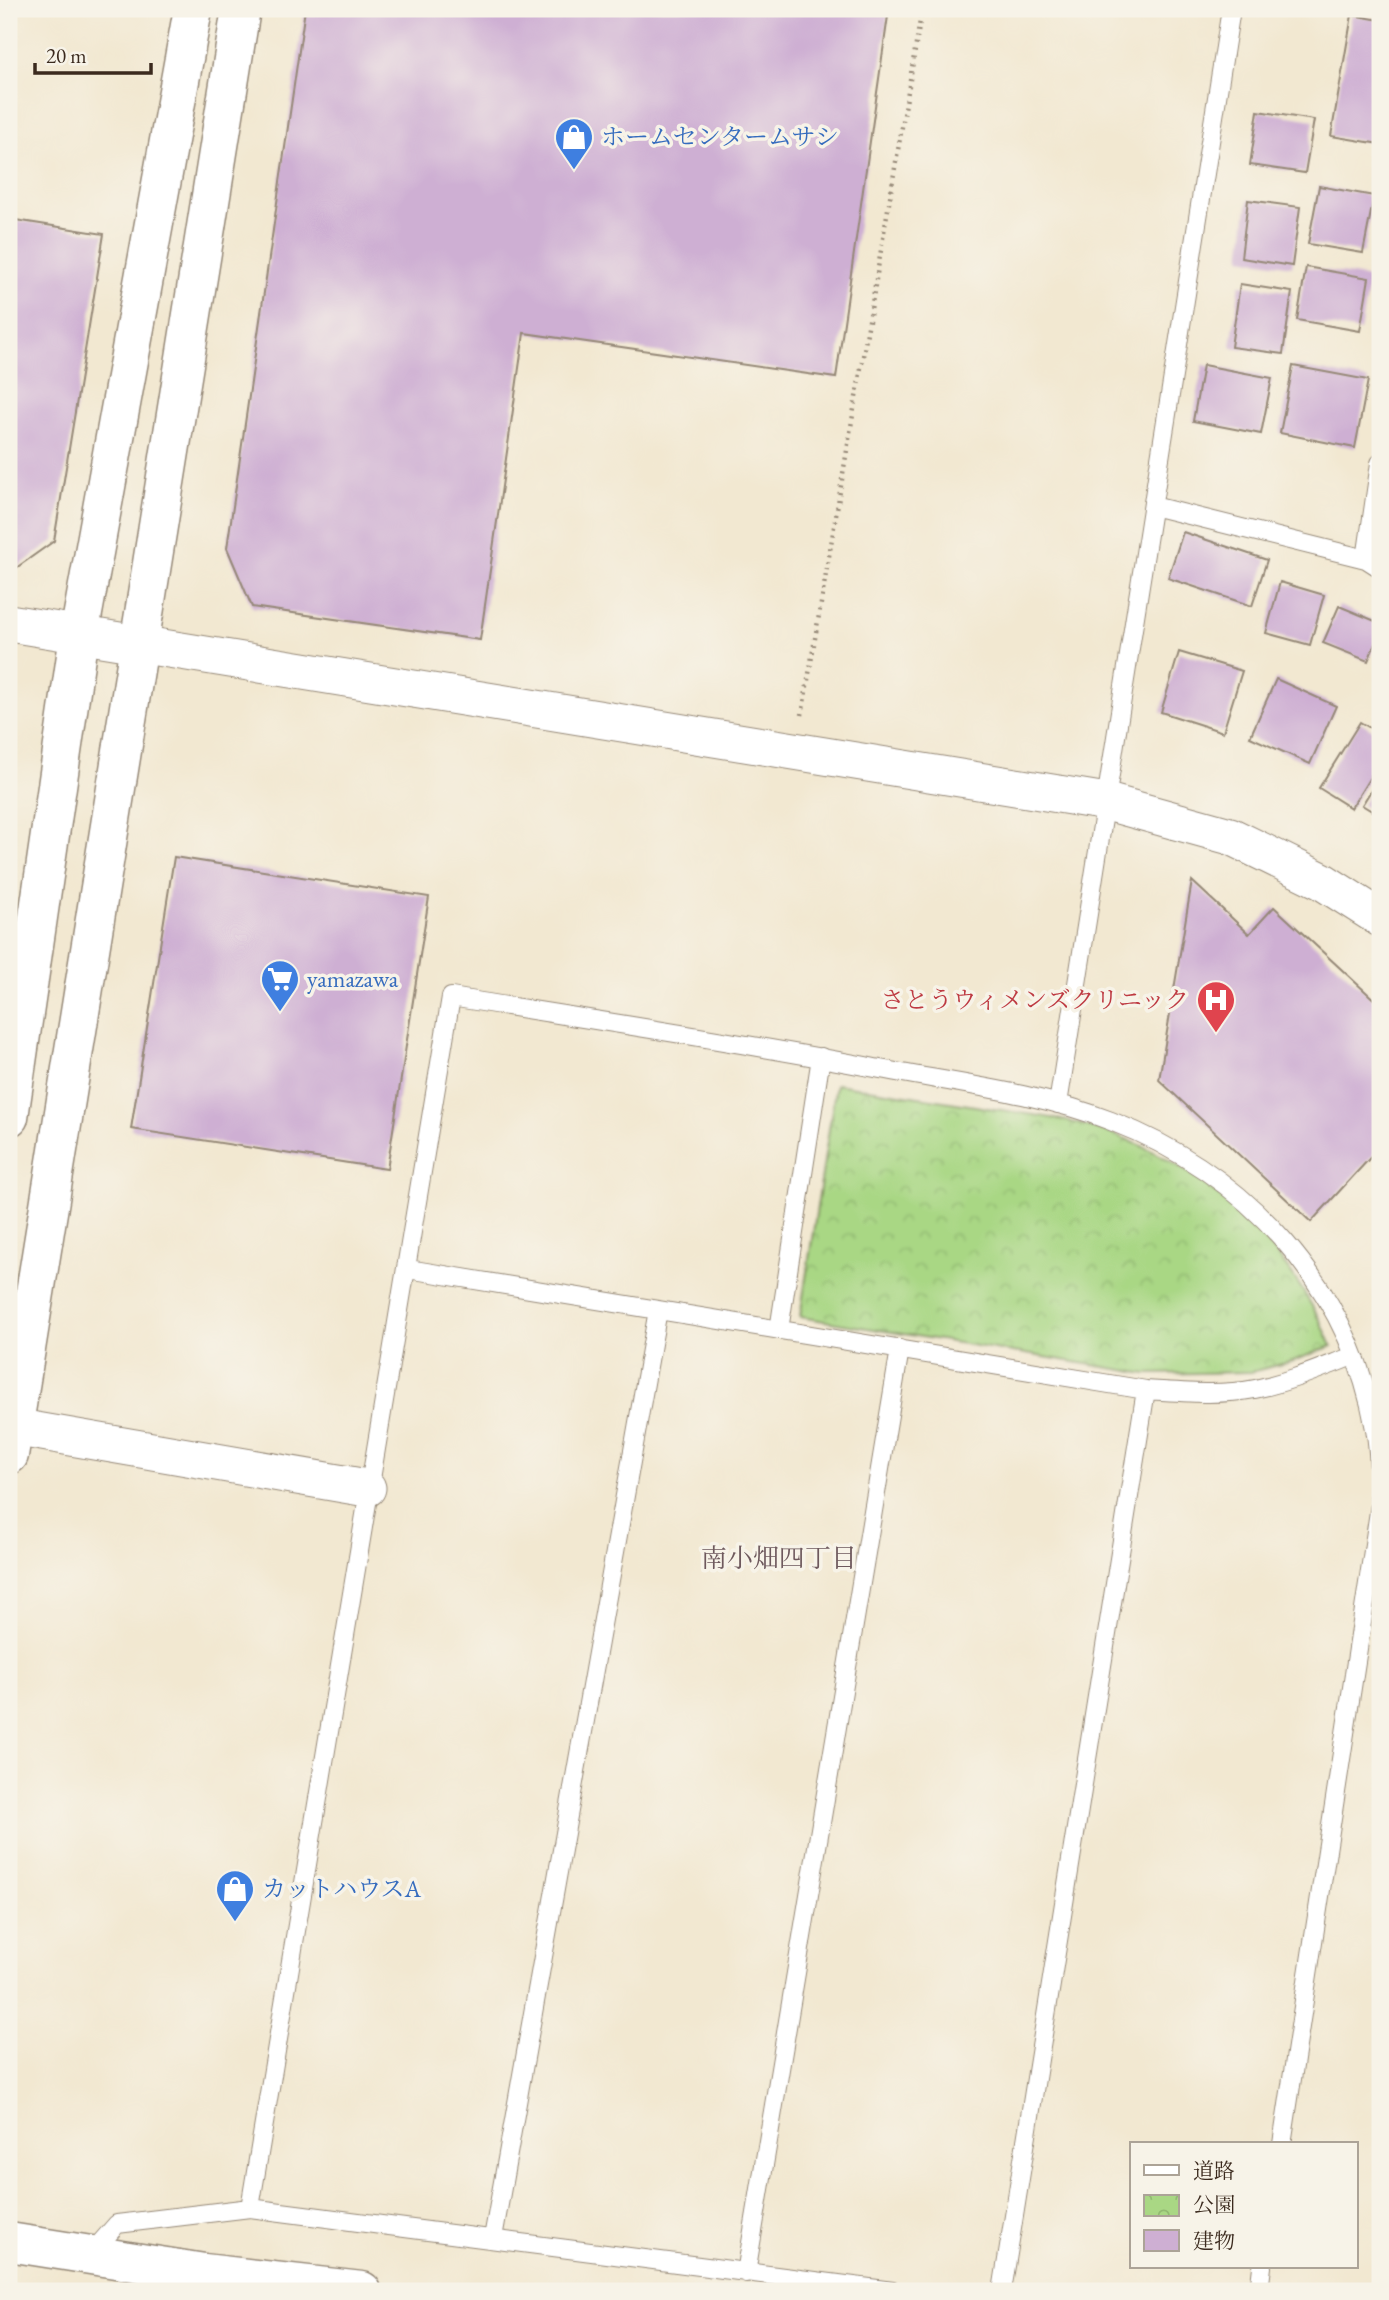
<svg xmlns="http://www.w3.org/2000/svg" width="1389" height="2300" viewBox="0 0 1389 2300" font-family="'EB Garamond','Noto Serif JP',serif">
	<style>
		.park { fill: url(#park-crowns); stroke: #728051; stroke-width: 2 }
		.building { fill: #ceafd3 }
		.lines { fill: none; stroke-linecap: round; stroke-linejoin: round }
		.service-casing { stroke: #968978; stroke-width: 20 }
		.minor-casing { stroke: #968978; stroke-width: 39 }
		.tertiary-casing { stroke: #968978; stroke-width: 41 }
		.path { stroke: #968978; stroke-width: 4.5; stroke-dasharray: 2 5; stroke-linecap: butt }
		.service { stroke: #fff; stroke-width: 18 }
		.minor { stroke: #fff; stroke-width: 37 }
		.tertiary { stroke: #fff; stroke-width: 38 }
		.labels { text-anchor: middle; stroke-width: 7; stroke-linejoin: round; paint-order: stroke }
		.shop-label { font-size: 24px; fill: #366cbe; stroke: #f7f3e8; text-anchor: start }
		.health-label { font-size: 24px; fill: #be3a42; stroke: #f7f3e8; text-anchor: end }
		.neighbourhood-label { font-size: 26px; fill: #6e595d; stroke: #f7f3e8 }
	</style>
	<defs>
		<pattern id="park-crowns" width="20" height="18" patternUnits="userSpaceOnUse" patternTransform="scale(1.75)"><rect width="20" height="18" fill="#a9d784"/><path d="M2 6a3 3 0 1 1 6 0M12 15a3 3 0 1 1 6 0" fill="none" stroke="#92b972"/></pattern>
	</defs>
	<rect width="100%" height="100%" fill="#f7f3e8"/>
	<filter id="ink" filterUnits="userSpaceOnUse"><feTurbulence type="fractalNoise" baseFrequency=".0143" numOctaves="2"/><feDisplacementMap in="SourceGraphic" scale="14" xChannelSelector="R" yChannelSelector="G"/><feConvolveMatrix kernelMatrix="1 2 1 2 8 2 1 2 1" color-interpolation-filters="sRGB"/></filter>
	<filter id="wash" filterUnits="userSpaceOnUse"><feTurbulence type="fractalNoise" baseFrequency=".00686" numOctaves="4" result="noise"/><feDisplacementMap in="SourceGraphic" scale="28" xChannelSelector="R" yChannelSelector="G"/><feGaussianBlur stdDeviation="1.57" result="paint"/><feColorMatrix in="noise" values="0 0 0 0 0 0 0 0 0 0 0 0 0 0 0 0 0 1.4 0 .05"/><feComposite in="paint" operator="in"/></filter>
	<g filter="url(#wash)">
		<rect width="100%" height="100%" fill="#f2e8d1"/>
		<path class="park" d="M 836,1084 C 886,1092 937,1100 988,1108 C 1028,1114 1069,1119 1107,1132 C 1209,1167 1290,1249 1332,1346 L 1293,1361 L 1251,1372 L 1147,1374 L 800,1317 Z"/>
		<g id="blocks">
			<path class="building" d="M 305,9 L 889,9 L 836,378 L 524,333 L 480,640 L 252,607 L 227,548 Z
				M 1352,15 L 1380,20 L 1380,144 L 1331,136 Z
				M 1258,111 L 1314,120 L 1305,173 L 1250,165 Z
				M 1319,186 L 1374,196 L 1363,253 L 1308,244 Z
				M 1248,200 L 1300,207 L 1292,266 L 1241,258 Z
				M 9,219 L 104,234 L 54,541 L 9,573 Z
				M 1306,267 L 1369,278 L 1360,331 L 1297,320 Z
				M 1240,284 L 1292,292 L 1283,354 L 1231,347 Z
				M 1203,365 L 1272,378 L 1261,434 L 1193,421 Z
				M 1293,366 L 1368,380 L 1355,448 L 1280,433 Z
				M 1183,532 L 1267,560 L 1252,606 L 1168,578 Z
				M 1280,582 L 1324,595 L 1310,645 L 1266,633 Z
				M 1339,606 L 1380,623 L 1380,632 L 1368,661 L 1323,643 Z
				M 1179,652 L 1242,671 L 1223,732 L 1161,712 Z
				M 1276,679 L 1336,706 L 1310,764 L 1250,737 Z
				M 1360,722 L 1380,734 L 1380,761 L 1351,808 L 1319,788 Z
				M 1380,776 L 1380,816 L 1362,805 Z
				M 174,857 L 429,897 L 387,1169 L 131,1129 Z
				M 1192,881 L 1249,934 L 1274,907 L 1380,1005 L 1380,1147 L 1311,1222 L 1159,1080 Z"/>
		</g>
	</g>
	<g filter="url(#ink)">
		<use href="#blocks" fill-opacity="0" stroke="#968978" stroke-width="2"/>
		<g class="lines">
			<defs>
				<path id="service" d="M 1153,506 L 1366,559 L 1380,568
					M 1366,559 L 1380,463
					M 1058,1104 L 1231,9
					M 408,1269 L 1146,1390 C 1182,1392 1219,1396 1255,1389 C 1289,1382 1321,1368 1353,1356
					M 779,1330 L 821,1057
					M 250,2208 L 451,997 C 592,1020 735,1041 875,1068 C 953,1083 1037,1092 1111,1121 C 1245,1173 1349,1284 1375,1429 C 1380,1454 1379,1480 1380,1505 L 1282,2144
					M 493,2238 L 658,1310
					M 90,2255 L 117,2224 L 250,2208 L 893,2291
					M 746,2273 L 900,1349
					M 1002,2291 L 1146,1390
					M 1259,2291 L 1262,2267"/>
				<path id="minor" d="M 9,623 L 1107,802 L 1230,836 L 1322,881 L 1380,918
					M 13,1427 L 367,1488"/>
				<path id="tertiary" d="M 9,1117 L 79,635 L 193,9
					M 9,1455 L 241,9
					M 9,2242 L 204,2273 L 362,2291"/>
			</defs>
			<use href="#service" class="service-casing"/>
			<use href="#minor" class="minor-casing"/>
			<use href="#tertiary" class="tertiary-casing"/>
			<path class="path" d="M 802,715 L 922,9"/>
			<use href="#service" class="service"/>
			<use href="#minor" class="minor"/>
			<use href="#tertiary" class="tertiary"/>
		</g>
	</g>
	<defs>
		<symbol id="shop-pin" viewBox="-11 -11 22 30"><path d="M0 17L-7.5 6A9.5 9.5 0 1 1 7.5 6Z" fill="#3f7fe0" stroke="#f7f3e8"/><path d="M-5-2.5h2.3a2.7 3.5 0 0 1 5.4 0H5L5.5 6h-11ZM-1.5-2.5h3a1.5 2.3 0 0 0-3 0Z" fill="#fff"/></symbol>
		<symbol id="supermarket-pin" viewBox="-11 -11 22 30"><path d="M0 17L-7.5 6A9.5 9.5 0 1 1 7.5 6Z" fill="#3f7fe0" stroke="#f7f3e8"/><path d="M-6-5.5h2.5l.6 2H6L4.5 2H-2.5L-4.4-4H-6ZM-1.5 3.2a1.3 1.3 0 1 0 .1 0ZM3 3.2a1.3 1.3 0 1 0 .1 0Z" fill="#fff"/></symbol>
		<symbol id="hospital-pin" viewBox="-11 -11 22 30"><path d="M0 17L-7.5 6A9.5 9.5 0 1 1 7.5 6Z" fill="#e0444e" stroke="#f7f3e8"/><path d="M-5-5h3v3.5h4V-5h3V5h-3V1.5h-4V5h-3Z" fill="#fff"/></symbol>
	</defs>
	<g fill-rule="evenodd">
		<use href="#shop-pin" x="552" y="115" width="44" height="60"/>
		<use href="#supermarket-pin" x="258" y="957" width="44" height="60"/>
		<use href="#hospital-pin" x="1194" y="978" width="44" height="60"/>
		<use href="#shop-pin" x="213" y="1867" width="44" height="60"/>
	</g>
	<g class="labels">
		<g class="shop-label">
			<text x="601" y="145">ホームセンタームサシ</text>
			<text x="307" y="987">yamazawa</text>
			<text x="262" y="1897">カットハウスA</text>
		</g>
		<g class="health-label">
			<text x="1189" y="1008">さとうウィメンズクリニック</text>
		</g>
		<g class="neighbourhood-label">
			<text x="779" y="1567">南小畑四丁目</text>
		</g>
	</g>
	<rect width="1389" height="2300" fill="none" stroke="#f7f3e8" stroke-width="35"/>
	<rect x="1130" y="2142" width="228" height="126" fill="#f7f3e8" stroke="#aca397" stroke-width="2"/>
	<rect x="1144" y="2165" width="35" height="10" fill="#ffffff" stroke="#aca397" stroke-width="2"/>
	<text x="1193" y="2178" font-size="21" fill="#3b2a1e">道路</text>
	<rect x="1144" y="2195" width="35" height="21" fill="url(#park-crowns)" stroke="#aca397" stroke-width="2"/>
	<text x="1193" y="2212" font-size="21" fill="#3b2a1e">公園</text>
	<rect x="1144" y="2230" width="35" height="21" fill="#ceafd3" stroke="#aca397" stroke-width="2"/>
	<text x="1193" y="2248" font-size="21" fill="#3b2a1e">建物</text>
	<path d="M35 63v10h116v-10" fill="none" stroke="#3b2a1e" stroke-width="3.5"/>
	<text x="46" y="63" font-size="21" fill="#3b2a1e" stroke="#f7f3e8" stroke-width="5" paint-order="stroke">20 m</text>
</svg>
